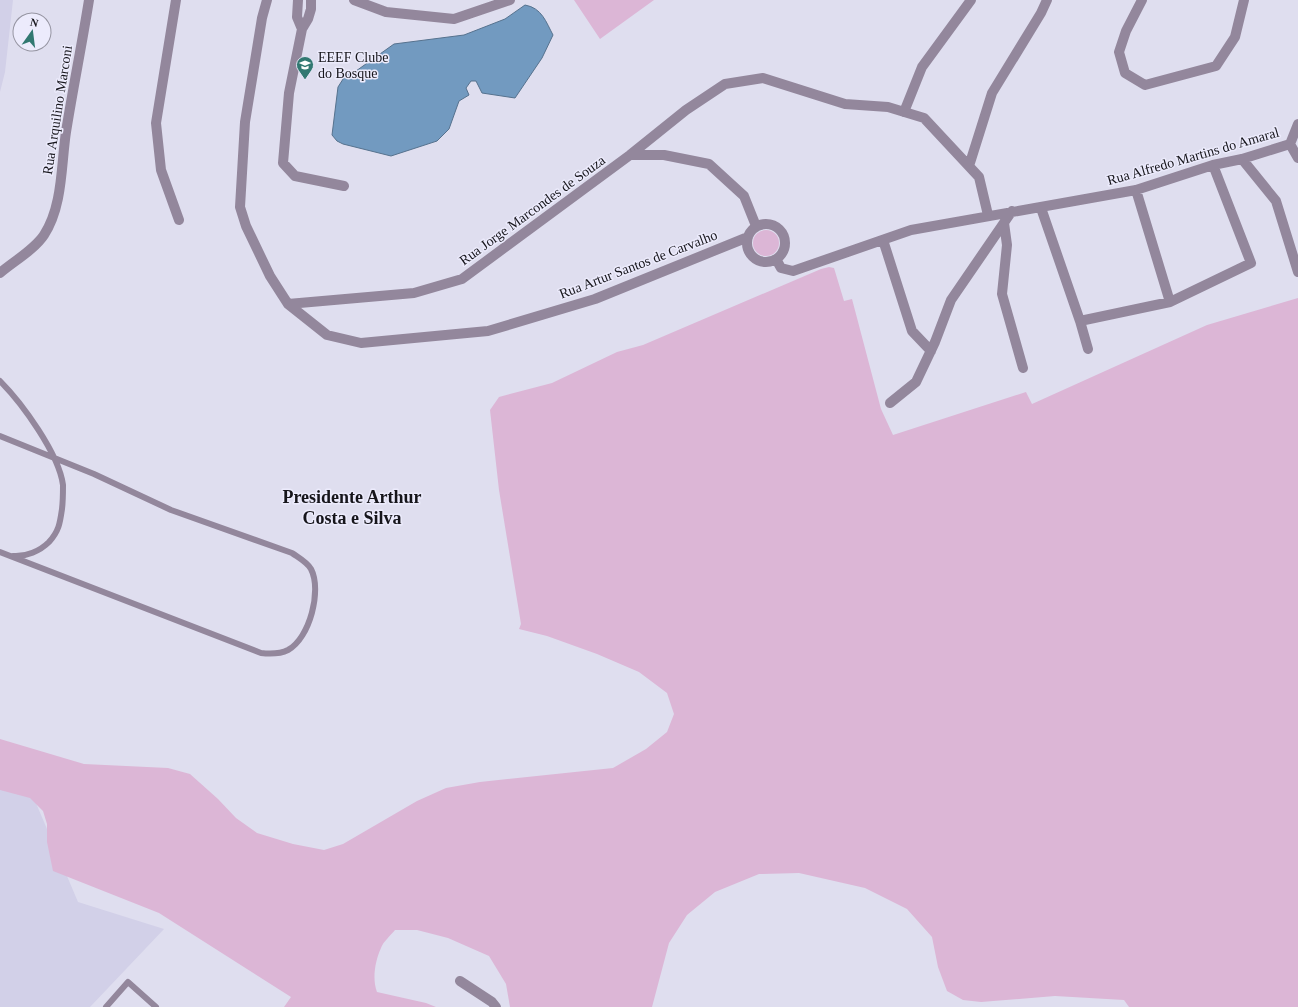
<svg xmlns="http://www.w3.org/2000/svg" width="1298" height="1007" viewBox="0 0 1298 1007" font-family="'Times New Roman',serif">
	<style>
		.built { fill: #d2d0e8 }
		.green { fill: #dcb6d6 }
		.water { fill: #729ac0; stroke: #56728e }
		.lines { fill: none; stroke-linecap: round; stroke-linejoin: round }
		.service { stroke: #93879c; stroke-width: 6 }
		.minor { stroke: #93879c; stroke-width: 10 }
		.labels { text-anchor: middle; stroke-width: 3; stroke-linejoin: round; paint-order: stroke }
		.poi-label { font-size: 14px; fill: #16151b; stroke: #ecebfc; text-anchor: start }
		.street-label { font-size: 14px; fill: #16151b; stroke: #ecebfc }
		.district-label { font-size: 18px; font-weight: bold; fill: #16151b; stroke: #ecebfc }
	</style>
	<rect width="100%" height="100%" fill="#dfdeef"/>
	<path class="built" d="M 0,0 L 13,0 L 5,72 L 0,92 Z
		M 0,780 L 30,789 L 78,902 L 164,929 L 90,1007 L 0,1007 Z"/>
	<path class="green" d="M 574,0 L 654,0 L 600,39 Z
		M753 243a13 13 0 1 1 26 0a13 13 0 1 1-26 0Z
		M 829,267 L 834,268 L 844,301 L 852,299 L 881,409 L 893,435 L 1026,392 L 1032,404 L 1207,325 L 1298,298 L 1298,1007 L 1129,1007 L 1124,1000 L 1055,996 L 981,1002 L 963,1000 L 947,991 L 938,967 L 932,937 L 907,909 L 865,888 L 799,873 L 759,874 L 715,892 L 687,915 L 669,943 L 652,1007 L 510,1007 L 506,984 L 489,956 L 448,938 L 417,930 L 395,930 C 391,935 383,942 381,948 C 375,961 372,979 377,992 L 426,1003 L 436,1007 L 284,1007 L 291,997 L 159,913 L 53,871 L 47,842 L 47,824 L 43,811 L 30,798 L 0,790 L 0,739 L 84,764 L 168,768 L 190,774 L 218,799 L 236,818 L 257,833 L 293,844 L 324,850 L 343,844 L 417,801 L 446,788 L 480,782 L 613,768 L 646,749 L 667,732 L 674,714 L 667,693 L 639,672 L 597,654 L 547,636 L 519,629 L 521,624 L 499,490 L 490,410 L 499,397 L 552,383 L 617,352 L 643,345 L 821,269 Z"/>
	<path class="water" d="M 525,5 C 542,8 546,22 553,35 L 542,58 L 515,98 L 482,93 L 476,81 L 471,81 L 466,88 L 469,95 L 459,101 L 449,129 L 437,141 L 391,156 L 343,144 L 337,141 L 332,135 L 338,87 L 345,76 L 356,71 L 394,44 L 464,35 L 505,19 Z"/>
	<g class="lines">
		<path class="service" d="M 0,381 C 22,403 59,454 63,485 C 63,493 63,501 62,509 C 60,523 59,531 49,542 C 40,551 26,557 13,556
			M 0,436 L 94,474 L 171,510 L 292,553 C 299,558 307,562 311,569 C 322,590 310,638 288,650 C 280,654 270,654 261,653 L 0,552
			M 106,1007 L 128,982 L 156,1007"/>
		<path class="minor" d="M 176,0 L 156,123 L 161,170 L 179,220
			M 267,0 L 262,18 L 245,122 L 240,207 L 246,226 L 270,276 L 288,304 L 327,335 L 361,343 L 488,331 L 595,299 L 748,237
			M 298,0 L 297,17 L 302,29
			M 311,0 L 311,9 L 308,19 L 302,29 L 289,93 L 283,163 L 295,176 L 344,186
			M 354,0 L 386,12 L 454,19 L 510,0
			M 1142,0 L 1126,31 L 1119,52 L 1125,73 L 1145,85 L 1216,66 L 1235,37 L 1244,0
			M 904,112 L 922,67 L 971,0
			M 1290,144 L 1298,158
			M 630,155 L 664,155 L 709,164 L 744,196 L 756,226
			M 1242,159 L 1276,201 L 1298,272
			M 969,166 L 992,93 L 1041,13 L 1047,0
			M 1136,190 L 1170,302
			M 1041,208 L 1080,321 L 1088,349
			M 1004,223 L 1007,245 L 1002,294 L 1023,368
			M747 243a19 19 0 1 1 38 0a19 19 0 1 1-38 0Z
			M 883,240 L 912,331 L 931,351
			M 776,259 L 781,268 L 793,271 L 911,230 L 1136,190 L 1213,165 L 1242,159 L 1290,144 L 1298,124
			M 0,273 C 14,261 34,250 44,235 C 63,206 61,165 66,132 C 73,88 82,44 89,0
			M 288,304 L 414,293 L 462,279 L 630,155 L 686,110 L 725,84 L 763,78 L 845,104 L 888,107 L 924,118 L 979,177 L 988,215
			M 1080,321 L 1170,302 L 1251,263 L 1213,165
			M 890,403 L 916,382 L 935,342 L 951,300 L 1012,211
			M 460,981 L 492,1002 L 496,1007"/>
	</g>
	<defs>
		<symbol id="school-pin" viewBox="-11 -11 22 30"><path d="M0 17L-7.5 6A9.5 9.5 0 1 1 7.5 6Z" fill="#317871" stroke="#ecebfc"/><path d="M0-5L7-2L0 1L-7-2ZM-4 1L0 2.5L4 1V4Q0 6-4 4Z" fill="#fff"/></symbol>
	</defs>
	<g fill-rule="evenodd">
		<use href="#school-pin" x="295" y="55" width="20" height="27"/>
	</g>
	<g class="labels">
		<g class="poi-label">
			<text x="318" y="62">EEEF Clube<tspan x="318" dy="16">do Bosque</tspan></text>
		</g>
		<g class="street-label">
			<text transform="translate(57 110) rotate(-81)" y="5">Rua Arquilino Marconi</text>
			<text transform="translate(1193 156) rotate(-16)" y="5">Rua Alfredo Martins do Amaral</text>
			<text transform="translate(532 210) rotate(-36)" y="5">Rua Jorge Marcondes de Souza</text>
			<text transform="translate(638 264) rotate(-21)" y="5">Rua Artur Santos de Carvalho</text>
		</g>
		<g class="district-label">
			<text x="352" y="503">Presidente Arthur<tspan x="352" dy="21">Costa e Silva</tspan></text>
		</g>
	</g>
	<g transform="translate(32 32) rotate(14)"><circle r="19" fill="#ecebfc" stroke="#9695a2"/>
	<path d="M0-3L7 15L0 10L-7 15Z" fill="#317871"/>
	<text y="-6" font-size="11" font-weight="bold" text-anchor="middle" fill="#16151b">N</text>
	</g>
</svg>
